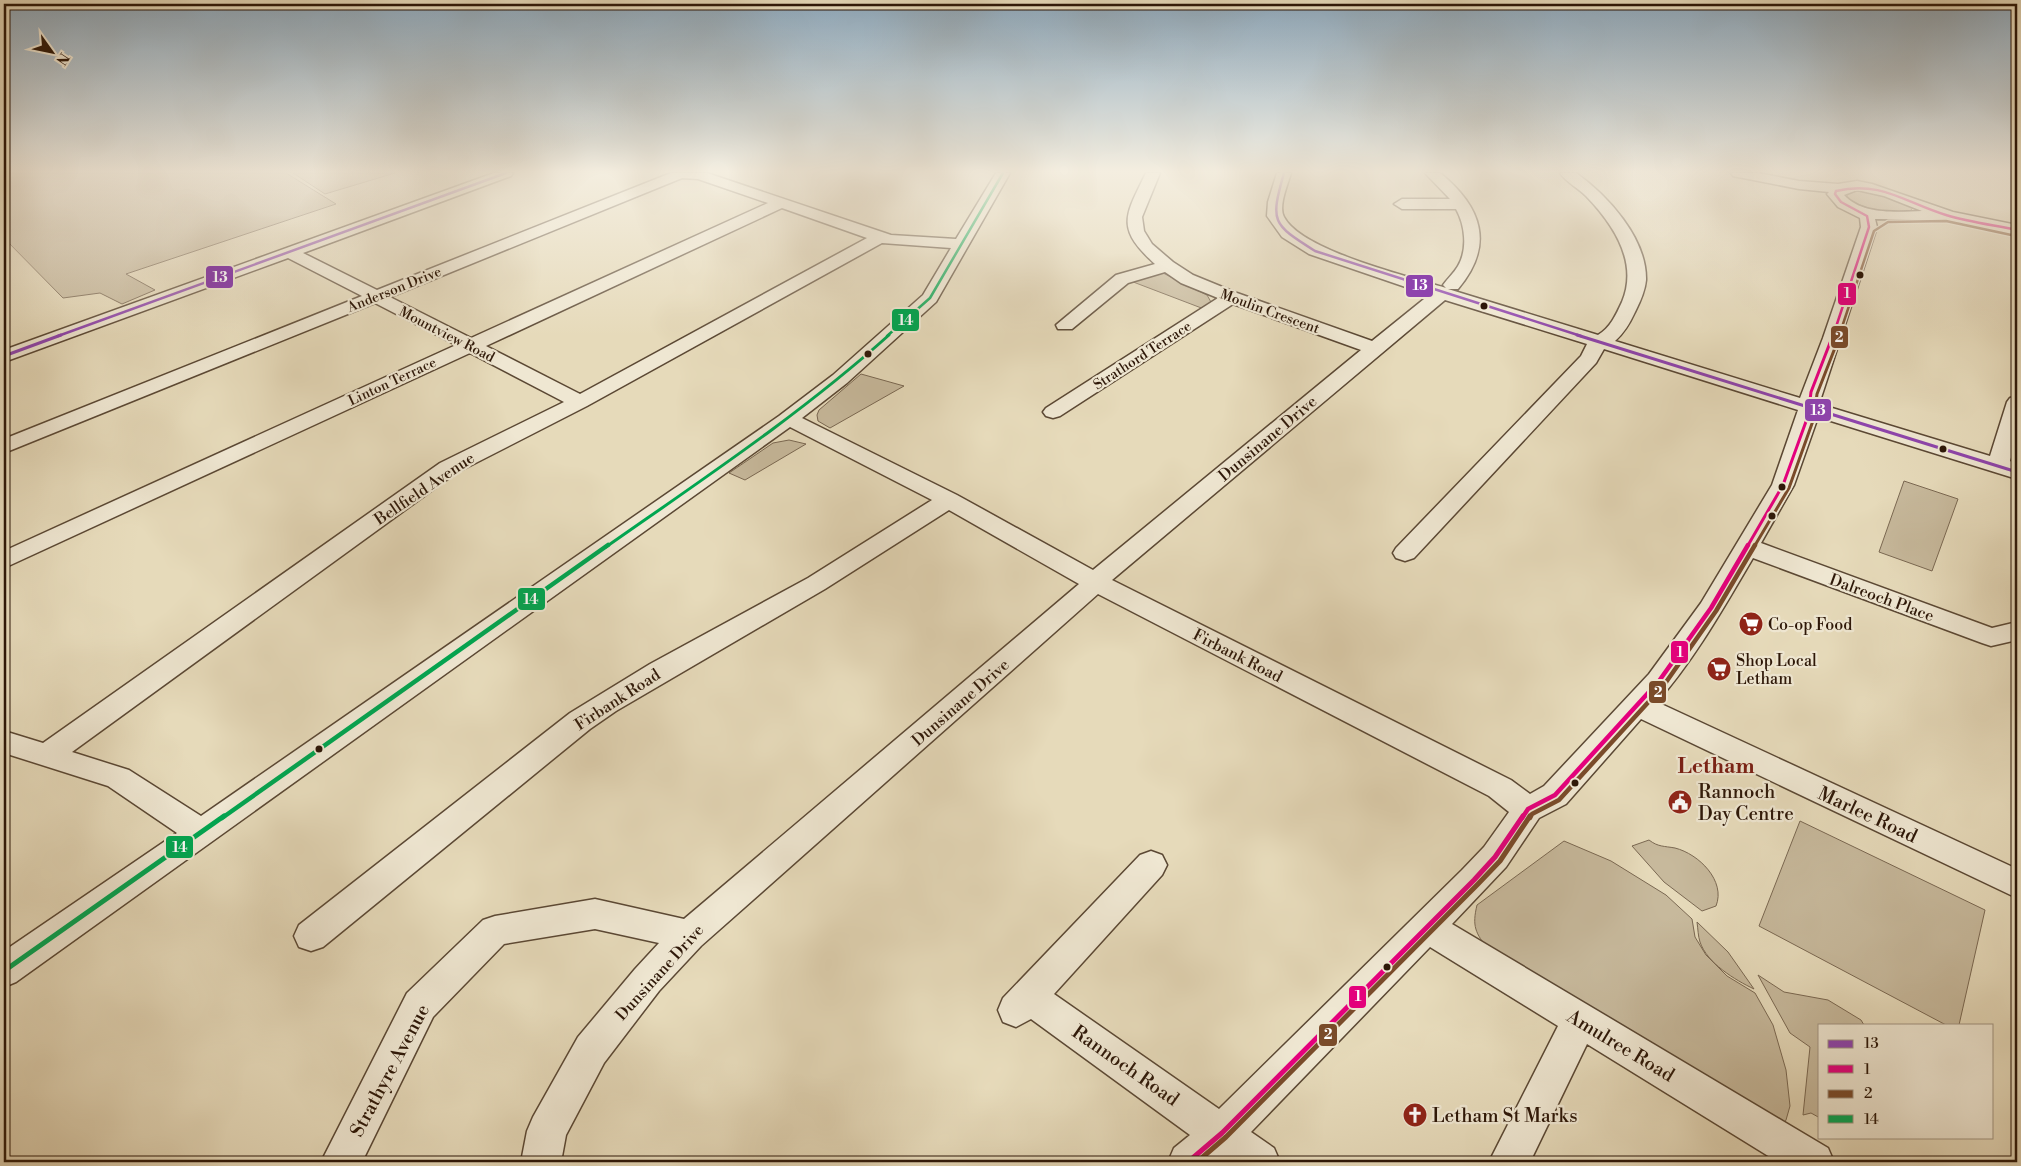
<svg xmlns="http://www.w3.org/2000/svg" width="2021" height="1166" viewBox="0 0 2021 1166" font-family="'Libre Bodoni',serif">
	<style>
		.green { fill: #c7b99c; stroke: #7a6852 }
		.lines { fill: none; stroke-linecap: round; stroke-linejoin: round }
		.minor-casing { stroke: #5b4834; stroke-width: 3 }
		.minor { fill: #efe7d2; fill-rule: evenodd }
		.bus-1-far1-casing { stroke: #efe7d2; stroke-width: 5 }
		.bus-1-casing { stroke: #efe7d2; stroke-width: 6 }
		.bus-2-far3-casing { stroke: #efe7d2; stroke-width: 5 }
		.bus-2-far2-casing { stroke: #efe7d2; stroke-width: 6 }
		.bus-2-far1-casing { stroke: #efe7d2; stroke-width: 8 }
		.bus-2-casing { stroke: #efe7d2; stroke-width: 9 }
		.bus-3-far3-casing { stroke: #efe7d2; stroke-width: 5 }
		.bus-3-far2-casing { stroke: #efe7d2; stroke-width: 6 }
		.bus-3-far1-casing { stroke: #efe7d2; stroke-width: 8 }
		.bus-3-casing { stroke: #efe7d2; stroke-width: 9 }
		.bus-4-far3-casing { stroke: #efe7d2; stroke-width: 5 }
		.bus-4-far2-casing { stroke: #efe7d2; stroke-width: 6 }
		.bus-4-far1-casing { stroke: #efe7d2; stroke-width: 8 }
		.bus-4-casing { stroke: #efe7d2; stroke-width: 9 }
		.bus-1-far1 { stroke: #8e44ad; stroke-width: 2.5 }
		.bus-1 { stroke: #8e44ad; stroke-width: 3 }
		.bus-2-far3 { stroke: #e5007d; stroke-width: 2.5 }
		.bus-2-far2 { stroke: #e5007d; stroke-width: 3 }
		.bus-2-far1 { stroke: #e5007d; stroke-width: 4.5 }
		.bus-2 { stroke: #e5007d; stroke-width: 5 }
		.bus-3-far3 { stroke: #7a4b2a; stroke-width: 2.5 }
		.bus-3-far2 { stroke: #7a4b2a; stroke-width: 3 }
		.bus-3-far1 { stroke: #7a4b2a; stroke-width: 4.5 }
		.bus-3 { stroke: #7a4b2a; stroke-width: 5 }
		.bus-4-far3 { stroke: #00a651; stroke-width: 2.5 }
		.bus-4-far2 { stroke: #00a651; stroke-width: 3 }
		.bus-4-far1 { stroke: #00a651; stroke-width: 4.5 }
		.bus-4 { stroke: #00a651; stroke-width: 5 }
		.bus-dot { fill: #2d1708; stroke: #efe7d2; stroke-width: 2 }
		.labels { text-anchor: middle; stroke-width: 4.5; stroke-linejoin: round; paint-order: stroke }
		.far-street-label { font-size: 14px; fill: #2d1708; stroke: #efe7d2 }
		.street-label { font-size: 16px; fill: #2d1708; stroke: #efe7d2 }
		.poi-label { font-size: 16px; fill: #2d1708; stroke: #efe7d2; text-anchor: start }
		.near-poi-label { font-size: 19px; fill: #2d1708; stroke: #efe7d2; text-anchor: start }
		.near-street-label { font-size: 19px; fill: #2d1708; stroke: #efe7d2 }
		.district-label { font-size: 21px; font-weight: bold; fill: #7a1f14; stroke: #efe7d2 }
		.line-badge { stroke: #efe7d2; stroke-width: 2 }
		.badge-label { font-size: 14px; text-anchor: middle; font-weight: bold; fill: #fff }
	</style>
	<rect width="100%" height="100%" fill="#e6daba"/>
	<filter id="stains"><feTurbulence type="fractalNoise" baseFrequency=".004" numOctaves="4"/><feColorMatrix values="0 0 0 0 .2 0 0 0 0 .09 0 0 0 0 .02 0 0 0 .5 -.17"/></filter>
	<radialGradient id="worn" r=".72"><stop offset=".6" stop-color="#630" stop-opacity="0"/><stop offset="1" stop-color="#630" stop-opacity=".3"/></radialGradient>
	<path class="green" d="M 4,173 L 286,173 L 336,204 L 126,274 L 155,290 L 122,304 L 100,293 L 63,298 L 4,238 Z
		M 293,173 L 395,173 L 325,194 Z
		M 1867,190 L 1911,204 L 1913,208 C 1902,222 1858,207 1846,197 L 1850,192 Z
		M 1159,271 L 1207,295 L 1211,302 L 1204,309 L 1128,280 Z
		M 861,374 L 904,386 L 830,428 L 818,421 L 817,415 L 819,410 Z
		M 789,440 L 806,444 L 745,480 L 729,473 L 773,443 Z
		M 1904,481 L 1958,499 L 1932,571 L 1879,552 Z
		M 1800,821 L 1985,910 L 1959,1025 L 1946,1025 L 1759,926 Z
		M 1649,840 C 1658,847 1664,846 1675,848 C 1699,854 1726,881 1716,906 L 1702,911 L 1664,882 L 1632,846 Z
		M 1564,841 L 1611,861 L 1666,895 L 1692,919 L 1695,937 L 1706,955 L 1727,976 L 1755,993 L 1773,1025 L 1786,1070 L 1790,1106 L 1786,1120 L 1780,1129 L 1489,950 C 1475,933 1472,926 1477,905 Z
		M 1697,922 L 1728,952 L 1754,989 C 1735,980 1707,963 1700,942 C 1698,936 1698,929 1697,922 Z
		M 1758,975 L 1784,992 L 1828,1000 L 1861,1020 L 1864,1025 L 1820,1025 L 1820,1118 L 1811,1113 L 1803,1115 L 1810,1047 L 1790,1033 Z"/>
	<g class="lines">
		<defs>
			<path id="minor" d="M 494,173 L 513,173 L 511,176 L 303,253 L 377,290 L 671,173 L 707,173 L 891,235 L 956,239 L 996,173 L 1010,173 L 936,302 L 847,383 L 802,418 L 957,495 L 1093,570 L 1361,350 L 1233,304 L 1060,416 L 1053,418 L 1046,416 L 1043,412 L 1046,408 L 1218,298 L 1181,283 L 1165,272 L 1128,283 L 1072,329 L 1058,329 L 1056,325 L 1116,275 L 1155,264 C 1115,228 1125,216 1146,173 L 1160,173 L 1142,217 L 1144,231 L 1152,244 L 1173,262 L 1193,275 L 1237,293 L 1372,341 L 1429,295 L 1309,254 L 1282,237 L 1267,216 L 1268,202 L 1277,173 L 1291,173 C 1288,184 1278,206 1284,217 C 1302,251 1408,276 1446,288 L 1443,285 C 1448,278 1454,273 1458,266 C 1468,249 1465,225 1456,209 L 1402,209 L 1394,204 L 1402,199 L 1450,199 L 1425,173 L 1440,173 C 1482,207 1495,245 1458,289 L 1448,289 L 1598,335 C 1610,328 1616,315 1622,302 C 1639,262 1613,224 1586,196 C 1578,188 1566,182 1560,173 L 1576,173 C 1607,195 1647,238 1646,280 C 1645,291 1640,302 1635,312 C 1630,323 1624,333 1615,341 L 1800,398 L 1823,338 L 1861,227 L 1860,218 L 1838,207 L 1827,194 L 1829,192 L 1799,189 L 1738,177 L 1733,176 L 1731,173 L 1758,173 L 1799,181 L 1838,184 L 1857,181 L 1872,184 L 1953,212 L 2017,225 L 2017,235 L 1945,220 L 1875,219 L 1877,227 L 1819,404 L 1990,456 L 2007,402 L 2010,398 L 2017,396 L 2017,436 L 2010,461 L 2017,465 L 2017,479 L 1818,417 L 1794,485 L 1761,543 L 1992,628 L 2017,622 L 2017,640 L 1991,646 L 1982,643 L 1753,558 C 1724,607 1695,659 1657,702 L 2017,869 L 2017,898 L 1641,719 L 1566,804 L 1539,818 L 1506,867 L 1452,924 L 1828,1148 L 1834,1162 L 1778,1162 L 1587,1044 L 1530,1162 L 1489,1162 L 1558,1026 L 1430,947 L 1251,1132 L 1274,1148 L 1280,1162 L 1227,1162 L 1222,1159 L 1218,1162 L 1168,1162 L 1174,1148 L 1190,1135 L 1031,1019 L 1016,1027 L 1003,1022 L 998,1010 L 1003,998 L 1140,855 L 1151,851 L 1162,855 L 1167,865 L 1162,875 L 1054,994 L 1219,1109 L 1462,870 L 1484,847 L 1509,812 L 1489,796 L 1098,594 L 701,946 L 659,991 L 604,1063 L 566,1135 L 561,1162 L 521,1162 L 527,1131 L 533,1117 L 578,1037 L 635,969 L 659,943 L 595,929 L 504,944 L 433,1017 L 362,1162 L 321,1162 L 407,993 L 483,920 L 495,916 L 595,899 L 684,919 L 1079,584 L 949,510 L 825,589 L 616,711 L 590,729 L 323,947 L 311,951 L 299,947 L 294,936 L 299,925 L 570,713 L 650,664 L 808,578 L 932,500 L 790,427 L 16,982 L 4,987 L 4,951 L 177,833 L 108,786 L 4,753 L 4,731 L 43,743 L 440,463 L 564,402 L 470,353 L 4,568 L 4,551 L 456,345 L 375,303 L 4,453 L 4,439 L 362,296 L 288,258 L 4,362 L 4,350 ZM 682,178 L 698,179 L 768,203 L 471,338 L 390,297 ZM 1857,190 L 1884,196 L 1922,211 C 1897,212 1862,215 1844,195 ZM 782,208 L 867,238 L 580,394 L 486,346 ZM 882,243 L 951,248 L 923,295 L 833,375 L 779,416 L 201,816 L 129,770 L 72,752 L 456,473 L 587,406 ZM 1445,300 L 1587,344 L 1581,356 L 1396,548 L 1393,553 L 1396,558 L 1405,561 L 1414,558 L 1596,363 L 1604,349 L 1798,410 L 1772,485 L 1701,603 L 1649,674 L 1544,786 L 1530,794 L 1511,780 L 1112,580 Z"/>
		</defs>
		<use href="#minor" class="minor-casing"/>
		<use href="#minor" class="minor"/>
		<defs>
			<path id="bus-1-far1" d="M 1284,173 C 1270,222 1272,224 1315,251 L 1581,336
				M 58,336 L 506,173"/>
			<path id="bus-1" d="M 1577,335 L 2017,472
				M 4,356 L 61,335"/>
			<path id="bus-2-far3" d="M 1833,336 L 1869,227 L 1867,216 L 1841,202 L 1835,194 L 1836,191 C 1880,180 1906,203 1946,215 C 1969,222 1993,225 2017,230"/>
			<path id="bus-2-far2" d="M 1747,547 L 1783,485 L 1808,416 L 1811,392 L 1833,335"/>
			<path id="bus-2-far1" d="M 1522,818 L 1528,809 L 1555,795 L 1659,681 L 1711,608 L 1748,545"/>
			<path id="bus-2" d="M 1188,1162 L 1222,1133 L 1474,880 L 1495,857 L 1523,816"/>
			<path id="bus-3-far3" d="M 1839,336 L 1874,231 L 1888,222 L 1946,221 L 2016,236"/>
			<path id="bus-3-far2" d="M 1754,547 L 1789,488 L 1814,418 L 1817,394 L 1840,335"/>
			<path id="bus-3-far1" d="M 1530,818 L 1532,814 L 1559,800 L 1664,685 L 1716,611 L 1755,545"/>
			<path id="bus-3" d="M 1197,1162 L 1226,1137 L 1478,884 L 1500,861 L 1530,816"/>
			<path id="bus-4-far3" d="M 887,336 L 930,298 L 1003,173"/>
			<path id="bus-4-far2" d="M 606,547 C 703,479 801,414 889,335"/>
			<path id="bus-4-far1" d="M 222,818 L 608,545"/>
			<path id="bus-4" d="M 4,971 L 224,816"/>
		</defs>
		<use href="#bus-1-far1" class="bus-1-far1-casing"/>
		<use href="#bus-1" class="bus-1-casing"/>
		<use href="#bus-2-far3" class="bus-2-far3-casing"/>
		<use href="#bus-2-far2" class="bus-2-far2-casing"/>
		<use href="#bus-2-far1" class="bus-2-far1-casing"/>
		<use href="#bus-2" class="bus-2-casing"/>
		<use href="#bus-3-far3" class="bus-3-far3-casing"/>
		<use href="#bus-3-far2" class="bus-3-far2-casing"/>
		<use href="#bus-3-far1" class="bus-3-far1-casing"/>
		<use href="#bus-3" class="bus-3-casing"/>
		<use href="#bus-4-far3" class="bus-4-far3-casing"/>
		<use href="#bus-4-far2" class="bus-4-far2-casing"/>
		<use href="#bus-4-far1" class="bus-4-far1-casing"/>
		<use href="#bus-4" class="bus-4-casing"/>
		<use href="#bus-1-far1" class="bus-1-far1"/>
		<use href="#bus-1" class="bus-1"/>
		<use href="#bus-2-far3" class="bus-2-far3"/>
		<use href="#bus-2-far2" class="bus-2-far2"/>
		<use href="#bus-2-far1" class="bus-2-far1"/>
		<use href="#bus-2" class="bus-2"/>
		<use href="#bus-3-far3" class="bus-3-far3"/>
		<use href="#bus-3-far2" class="bus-3-far2"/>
		<use href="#bus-3-far1" class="bus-3-far1"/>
		<use href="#bus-3" class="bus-3"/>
		<use href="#bus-4-far3" class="bus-4-far3"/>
		<use href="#bus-4-far2" class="bus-4-far2"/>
		<use href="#bus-4-far1" class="bus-4-far1"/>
		<use href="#bus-4" class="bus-4"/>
	</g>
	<linearGradient id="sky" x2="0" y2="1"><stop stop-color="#8ea9bd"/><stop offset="0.51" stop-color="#f4eee0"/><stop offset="1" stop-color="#f4eee0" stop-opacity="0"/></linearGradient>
	<rect width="2021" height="336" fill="url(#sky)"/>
	<defs>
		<symbol id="supermarket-disc" viewBox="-11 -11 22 22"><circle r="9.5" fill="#8f2418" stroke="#efe7d2"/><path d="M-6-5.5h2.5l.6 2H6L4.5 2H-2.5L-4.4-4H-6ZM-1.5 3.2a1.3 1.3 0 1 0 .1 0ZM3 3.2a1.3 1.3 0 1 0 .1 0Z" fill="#fff"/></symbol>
		<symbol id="civic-disc" viewBox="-11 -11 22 22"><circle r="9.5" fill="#8f2418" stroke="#efe7d2"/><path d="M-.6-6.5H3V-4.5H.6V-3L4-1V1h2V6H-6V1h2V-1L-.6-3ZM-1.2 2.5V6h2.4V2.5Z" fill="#fff"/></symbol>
		<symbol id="church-disc" viewBox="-11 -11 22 22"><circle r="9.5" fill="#8f2418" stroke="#efe7d2"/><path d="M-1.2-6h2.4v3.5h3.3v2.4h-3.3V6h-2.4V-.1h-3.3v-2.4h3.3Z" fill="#fff"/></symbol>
	</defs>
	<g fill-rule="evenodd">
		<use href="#supermarket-disc" x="1737" y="610" width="28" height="28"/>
		<use href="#supermarket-disc" x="1705" y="655" width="28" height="28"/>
		<use href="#civic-disc" x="1666" y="788" width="28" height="28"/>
		<use href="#church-disc" x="1401" y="1101" width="28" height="28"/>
	</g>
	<g class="bus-dot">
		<circle cx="1860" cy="275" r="4.5"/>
		<circle cx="1484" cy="306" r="4.5"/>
		<circle cx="868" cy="354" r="4.5"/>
		<circle cx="1943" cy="449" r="4.5"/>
		<circle cx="1782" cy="487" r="4.5"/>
		<circle cx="1772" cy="516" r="4.5"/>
		<circle cx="319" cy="749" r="4.5"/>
		<circle cx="1575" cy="783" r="4.5"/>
		<circle cx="1387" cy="967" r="4.5"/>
	</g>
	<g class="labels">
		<g class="far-street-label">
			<text transform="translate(394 289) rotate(-22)" y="5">Anderson Drive</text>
			<text transform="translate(1270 311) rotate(20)" y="5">Moulin Crescent</text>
			<text transform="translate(447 334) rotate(27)" y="5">Mountview Road</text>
			<text transform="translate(1142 355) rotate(-33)" y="5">Strathord Terrace</text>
			<text transform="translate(392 381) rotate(-25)" y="5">Linton Terrace</text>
		</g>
		<g class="street-label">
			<text transform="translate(1267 438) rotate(-40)" y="6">Dunsinane Drive</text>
			<text transform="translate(424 488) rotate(-34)" y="6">Bellfield Avenue</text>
			<text transform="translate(1882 597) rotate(20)" y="6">Dalreoch Place</text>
			<text transform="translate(1238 655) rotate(27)" y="6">Firbank Road</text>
			<text transform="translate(617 699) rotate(-33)" y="6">Firbank Road</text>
			<text transform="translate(960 702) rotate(-41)" y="6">Dunsinane Drive</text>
			<text transform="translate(659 972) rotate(-48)" y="6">Dunsinane Drive</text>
		</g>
		<g class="poi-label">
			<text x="1768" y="630">Co-op Food</text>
			<text x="1736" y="666">Shop Local<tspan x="1736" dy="18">Letham</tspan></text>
		</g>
		<g class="near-poi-label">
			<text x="1698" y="798">Rannoch<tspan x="1698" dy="22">Day Centre</tspan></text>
			<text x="1432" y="1122">Letham St Marks</text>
		</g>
		<g class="near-street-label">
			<text transform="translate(1868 814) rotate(25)" y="7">Marlee Road</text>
			<text transform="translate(1621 1045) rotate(31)" y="7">Amulree Road</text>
			<text transform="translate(1126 1065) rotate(35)" y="7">Rannoch Road</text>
			<text transform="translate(389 1070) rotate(-62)" y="7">Strathyre Avenue</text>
		</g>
		<g class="district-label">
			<text x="1716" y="773">Letham</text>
		</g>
	</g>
	<g class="line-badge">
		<rect x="205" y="265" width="29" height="24" rx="5" fill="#8e44ad"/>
		<rect x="1405" y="274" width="29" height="24" rx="5" fill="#8e44ad"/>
		<rect x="1837" y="282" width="20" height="24" rx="5" fill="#e5007d"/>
		<rect x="891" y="308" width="29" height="24" rx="5" fill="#00a651"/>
		<rect x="1830" y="325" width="19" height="24" rx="5" fill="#7a4b2a"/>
		<rect x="1804" y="398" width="28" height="24" rx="5" fill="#8e44ad"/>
		<rect x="517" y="587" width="29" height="24" rx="5" fill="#00a651"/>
		<rect x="1670" y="640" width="19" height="24" rx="5" fill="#e5007d"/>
		<rect x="1648" y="680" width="19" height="24" rx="5" fill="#7a4b2a"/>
		<rect x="165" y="835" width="29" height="24" rx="5" fill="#00a651"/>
		<rect x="1348" y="985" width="19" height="24" rx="5" fill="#e5007d"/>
		<rect x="1318" y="1023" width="20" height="24" rx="5" fill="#7a4b2a"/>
	</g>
	<g class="badge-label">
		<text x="220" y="282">13</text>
		<text x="1420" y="290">13</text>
		<text x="1847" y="298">1</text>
		<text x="906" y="325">14</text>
		<text x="1839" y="342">2</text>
		<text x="1818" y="415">13</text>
		<text x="531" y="604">14</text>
		<text x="1680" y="657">1</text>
		<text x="1658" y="697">2</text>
		<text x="180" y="852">14</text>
		<text x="1358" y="1001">1</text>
		<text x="1328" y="1039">2</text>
	</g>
	<rect width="2021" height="1166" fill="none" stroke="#e6daba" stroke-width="20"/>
	<rect x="5" y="5" width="2011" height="1156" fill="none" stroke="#2d1708" stroke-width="2.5"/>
	<rect x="10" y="10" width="2001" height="1146" fill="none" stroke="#2d1708"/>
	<rect x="1818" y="1024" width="175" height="115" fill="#efe7d2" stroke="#a19481"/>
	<rect x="1828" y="1040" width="25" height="8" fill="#8e44ad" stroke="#a19481"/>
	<text x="1864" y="1048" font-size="15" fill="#2d1708">13</text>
	<rect x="1828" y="1065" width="25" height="8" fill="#e5007d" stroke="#a19481"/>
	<text x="1864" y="1074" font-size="15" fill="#2d1708">1</text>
	<rect x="1828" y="1090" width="25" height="8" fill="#7a4b2a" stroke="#a19481"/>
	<text x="1864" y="1098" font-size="15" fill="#2d1708">2</text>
	<rect x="1828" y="1115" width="25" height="8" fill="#00a651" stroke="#a19481"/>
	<text x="1864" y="1124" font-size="15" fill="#2d1708">14</text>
	<g transform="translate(52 52) rotate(123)" stroke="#efe7d2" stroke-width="4" paint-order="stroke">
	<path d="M0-4L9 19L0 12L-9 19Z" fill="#2d1708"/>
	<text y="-8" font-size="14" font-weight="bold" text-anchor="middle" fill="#2d1708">N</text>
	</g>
	<rect width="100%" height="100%" filter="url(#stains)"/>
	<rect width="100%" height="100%" fill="url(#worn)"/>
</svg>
